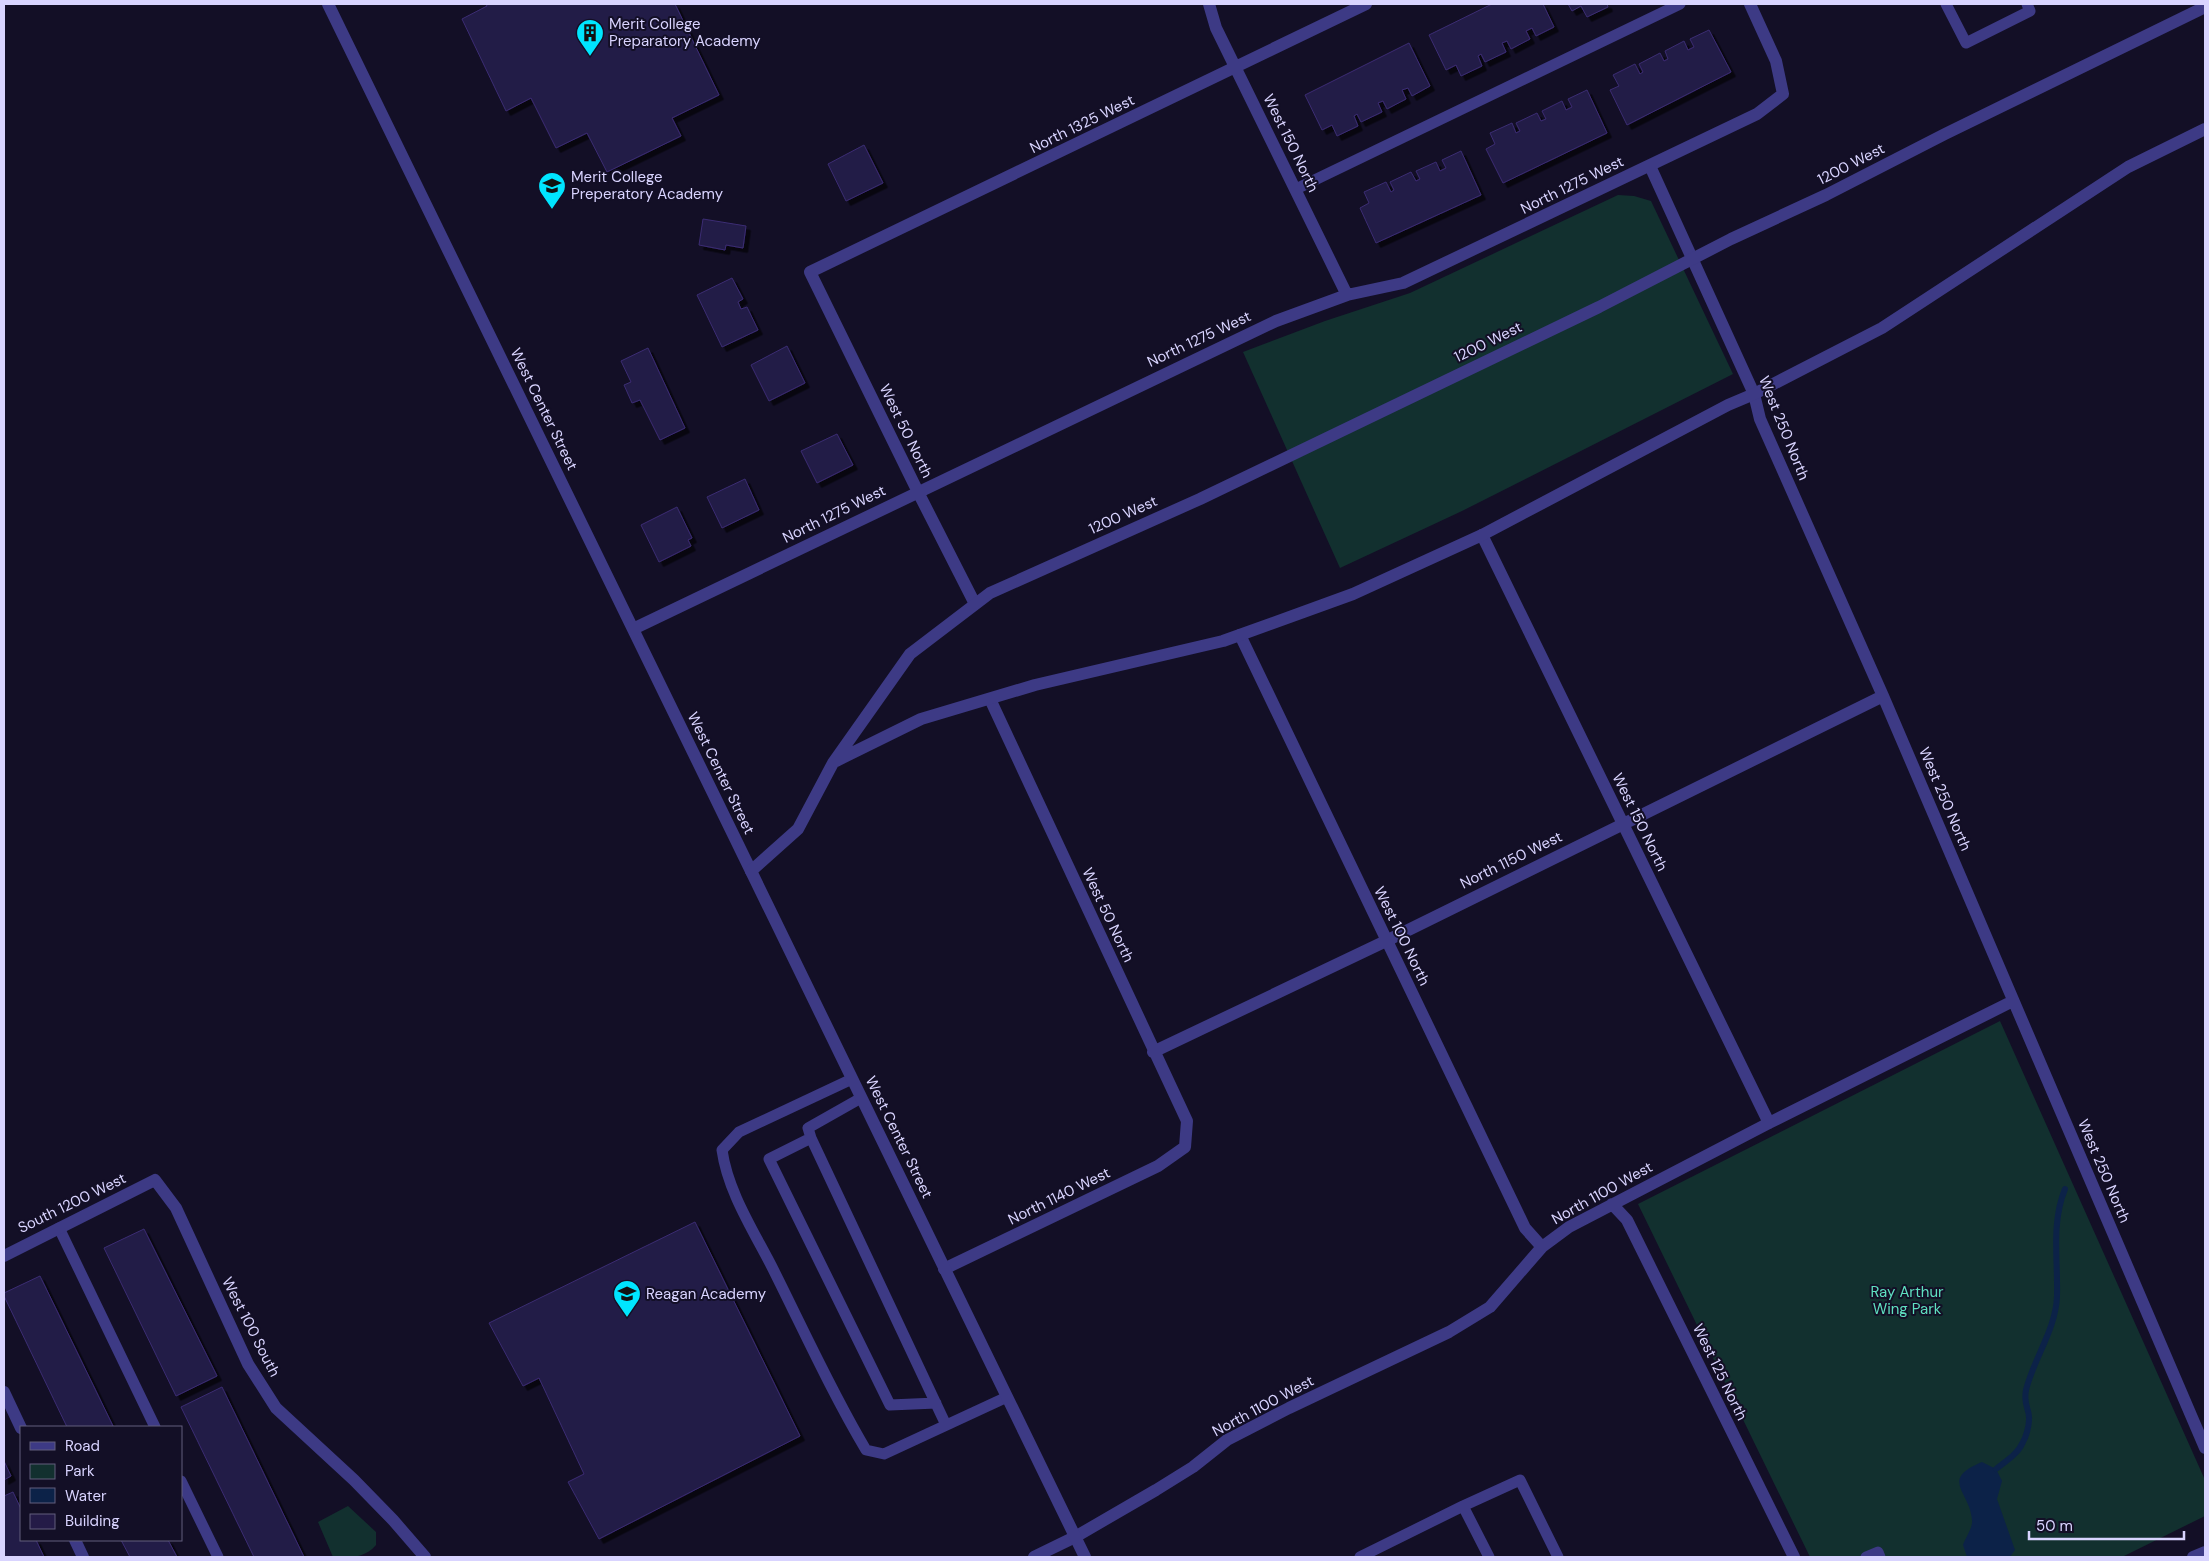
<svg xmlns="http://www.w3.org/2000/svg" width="2209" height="1561" viewBox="0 0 2209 1561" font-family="'DM Sans',sans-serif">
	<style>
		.green { fill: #12302f }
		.water { fill: #0c2248 }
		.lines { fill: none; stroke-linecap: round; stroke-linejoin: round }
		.stream { stroke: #0c2248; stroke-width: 6 }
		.building { fill: #241b47; stroke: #3b2d73; filter: url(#shadow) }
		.service { stroke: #3d3a85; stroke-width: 11 }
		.minor { stroke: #3d3a85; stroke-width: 12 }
		.tertiary { stroke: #3d3a85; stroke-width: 12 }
		.labels { text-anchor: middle; stroke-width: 4; stroke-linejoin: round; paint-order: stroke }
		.poi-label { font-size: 15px; fill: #d9d4ff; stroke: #130f26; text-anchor: start }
		.street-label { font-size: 15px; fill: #d9d4ff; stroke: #130f26 }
		.park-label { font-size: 15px; fill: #5fe0c0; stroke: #130f26 }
	</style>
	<defs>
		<filter id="shadow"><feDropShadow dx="4.5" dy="4.5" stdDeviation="0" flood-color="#0009"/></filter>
	</defs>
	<rect width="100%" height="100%" fill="#130f26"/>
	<path class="green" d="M 1618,195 L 1634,196 L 1651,201 L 1733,374 L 1462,511 L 1340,568 L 1243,352 L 1325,321 L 1410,293 Z
		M 2000,1021 L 2205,1480 L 2205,1516 L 2122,1557 L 1810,1557 L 1638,1204 Z
		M 348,1506 L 376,1532 L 376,1545 C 364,1559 350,1557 333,1557 L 318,1522 Z"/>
	<path class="water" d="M 1982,1462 L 1996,1469 L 2002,1481 L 1997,1499 L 2015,1550 L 2010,1557 L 1967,1557 L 1963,1545 C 1965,1538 1973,1528 1972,1520 C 1970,1491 1939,1480 1982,1462 Z"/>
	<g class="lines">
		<path class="stream" d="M 1996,1469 C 2006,1461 2018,1454 2023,1442 C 2026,1437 2029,1426 2029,1420 C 2030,1408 2023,1407 2026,1390 C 2034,1358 2056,1329 2057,1296 C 2058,1260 2051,1223 2065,1189"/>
	</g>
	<path class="building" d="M 486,4 L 675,4 L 719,95 L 672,118 L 681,136 L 607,172 L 587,133 L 556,148 L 531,98 L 506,111 L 462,19 L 487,6 Z
		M 1492,4 L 1543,4 L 1554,27 L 1536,36 L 1532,28 L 1526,31 L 1530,39 L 1511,49 L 1507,41 L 1502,43 L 1506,52 L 1485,62 L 1481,54 L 1478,56 L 1482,66 L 1461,76 L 1456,65 L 1446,70 L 1429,35 Z
		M 1568,4 L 1607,4 L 1608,7 L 1587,17 L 1581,6 L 1572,11 Z
		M 1709,30 L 1731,72 L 1627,125 L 1610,90 L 1619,86 L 1613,75 L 1635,64 L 1640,74 L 1643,72 L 1639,64 L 1660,53 L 1664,61 L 1668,59 L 1665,51 L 1684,41 L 1688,50 L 1694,47 L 1690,39 Z
		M 1409,43 L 1430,86 L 1412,96 L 1408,88 L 1402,90 L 1406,99 L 1387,109 L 1383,101 L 1378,103 L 1382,112 L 1361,122 L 1357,114 L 1354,116 L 1358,126 L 1337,136 L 1332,125 L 1322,130 L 1305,95 Z
		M 1587,90 L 1607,133 L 1503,183 L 1486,149 L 1495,144 L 1490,133 L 1512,123 L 1516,133 L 1520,131 L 1516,123 L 1537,113 L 1541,121 L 1546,119 L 1542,111 L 1562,101 L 1566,110 L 1572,107 L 1568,99 Z
		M 864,145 L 883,183 L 846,201 L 828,164 Z
		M 1461,151 L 1481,195 L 1376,243 L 1360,208 L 1369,203 L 1364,192 L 1386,182 L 1391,192 L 1394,190 L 1390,182 L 1411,172 L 1416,181 L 1420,179 L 1416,171 L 1436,162 L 1440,171 L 1446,168 L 1442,160 Z
		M 703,219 L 746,226 L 743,248 L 726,245 L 725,250 L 699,245 Z
		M 732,278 L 743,299 L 738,302 L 741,309 L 747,307 L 758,330 L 722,347 L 697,295 Z
		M 787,346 L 805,383 L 769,401 L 751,365 Z
		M 648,348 L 685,428 L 660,440 L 640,400 L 632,403 L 624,385 L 631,382 L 621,361 Z
		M 837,434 L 853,465 L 817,483 L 801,451 Z
		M 745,479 L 759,510 L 722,528 L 707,497 Z
		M 677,507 L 692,538 L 688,540 L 691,546 L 659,562 L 641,525 Z
		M 695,1222 L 800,1436 L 599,1539 L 568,1482 L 584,1474 L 539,1378 L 523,1386 L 489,1323 Z
		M 144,1229 L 217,1376 L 176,1396 L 104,1248 Z
		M 40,1276 L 113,1426 L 110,1427 L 67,1427 L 4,1296 L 4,1293 Z
		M 222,1387 L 304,1557 L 254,1557 L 181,1407 Z
		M 4,1461 L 11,1476 L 4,1480 Z
		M 13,1492 L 21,1509 L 21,1540 L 36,1540 L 44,1557 L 4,1557 L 4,1496 Z
		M 121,1540 L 168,1540 L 177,1557 L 130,1557 Z"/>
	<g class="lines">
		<path class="service" d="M 1946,4 L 1966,43 L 2030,11 L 2027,4
			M 1296,189 L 1680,4
			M 852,1079 L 739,1132 L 722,1150 C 728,1193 755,1233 774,1271 C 804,1331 832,1393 866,1450 L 884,1454 L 1007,1397
			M 861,1098 L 808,1128 L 811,1138 L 946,1425
			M 811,1138 L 769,1159 L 890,1405 L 936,1403
			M 59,1228 L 155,1427
			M 181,1481 L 218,1557
			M 1463,1506 L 1520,1480 L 1558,1557
			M 1360,1557 L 1463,1506 L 1489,1557
			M 1866,1557 L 1878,1552 L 1880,1557"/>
		<path class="minor" d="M 328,4 L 751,871
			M 1209,4 L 1216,28 L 1347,295
			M 1650,166 L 1754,394 L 1760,419 L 1883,696 L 2205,1448
			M 1482,535 L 1769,1123
			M 975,604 L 918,492 L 810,272 L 1366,4
			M 633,629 L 1276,321 L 1347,295 L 1403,283 L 1757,114 L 1783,94 L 1776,61 L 1750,4
			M 1240,635 L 1525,1228 L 1542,1247
			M 1153,1052 L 1386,941 L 1883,696
			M 1612,1204 L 1627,1220 L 1794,1557
			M 4,1256 L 155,1180 L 176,1208 L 248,1364 L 276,1408 L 354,1480 L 393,1520 L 425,1557
			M 944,1269 L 1158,1166 L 1185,1147 L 1187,1121 L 990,699
			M 4,1392 L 21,1428
			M 75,1540 L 83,1557
			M 1034,1557 L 1075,1537 L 1156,1490 L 1193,1467 L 1227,1440 L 1289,1408 L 1449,1332 L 1490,1307 L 1542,1247 L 1569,1227 L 1769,1123 L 2013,1001"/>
		<path class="tertiary" d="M 836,761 L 921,719 L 1035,685 L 1223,641 L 1353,594 L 1482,535 L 1728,405 L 1754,394 L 1882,328 L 2128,167 L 2205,129
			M 1085,1557 L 751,871 L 798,829 L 833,763 L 910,654 L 990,593 L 1200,499 L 1599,307 L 1731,239 L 1826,195 L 1945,134 L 2205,7
			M 2193,1557 L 2205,1552"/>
	</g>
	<defs>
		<symbol id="building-pin" viewBox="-11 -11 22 30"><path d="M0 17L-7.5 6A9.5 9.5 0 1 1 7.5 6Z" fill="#00e5ff" stroke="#130f26"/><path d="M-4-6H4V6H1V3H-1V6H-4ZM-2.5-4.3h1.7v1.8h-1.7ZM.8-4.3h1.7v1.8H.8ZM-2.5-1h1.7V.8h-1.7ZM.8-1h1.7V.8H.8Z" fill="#111"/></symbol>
		<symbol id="school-pin" viewBox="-11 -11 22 30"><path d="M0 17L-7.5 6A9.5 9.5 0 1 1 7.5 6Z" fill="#00e5ff" stroke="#130f26"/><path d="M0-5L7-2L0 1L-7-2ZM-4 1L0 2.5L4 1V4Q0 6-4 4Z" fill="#111"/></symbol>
	</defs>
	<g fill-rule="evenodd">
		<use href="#building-pin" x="574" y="17" width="32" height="43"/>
		<use href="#school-pin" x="536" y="170" width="32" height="43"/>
		<use href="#school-pin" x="611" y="1278" width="32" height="43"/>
	</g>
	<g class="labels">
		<g class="poi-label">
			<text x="609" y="29">Merit College<tspan x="609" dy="17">Preparatory Academy</tspan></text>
			<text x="571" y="182">Merit College<tspan x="571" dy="17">Preperatory Academy</tspan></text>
			<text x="646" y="1299">Reagan Academy</text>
		</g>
		<g class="street-label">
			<text transform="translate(1082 124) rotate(-26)" y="5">North 1325 West</text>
			<text transform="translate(1291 143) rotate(64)" y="5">West 150 North</text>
			<text transform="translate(1851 164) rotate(-27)" y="5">1200 West</text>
			<text transform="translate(1572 185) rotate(-26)" y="5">North 1275 West</text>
			<text transform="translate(1199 339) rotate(-25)" y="5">North 1275 West</text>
			<text transform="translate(1488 342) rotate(-26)" y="5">1200 West</text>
			<text transform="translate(544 409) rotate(64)" y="5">West Center Street</text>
			<text transform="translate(1784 428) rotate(68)" y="5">West 250 North</text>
			<text transform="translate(906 431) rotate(64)" y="5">West 50 North</text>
			<text transform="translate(834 514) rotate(-26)" y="5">North 1275 West</text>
			<text transform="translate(1123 515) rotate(-24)" y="5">1200 West</text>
			<text transform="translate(721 773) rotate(64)" y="5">West Center Street</text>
			<text transform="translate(1945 799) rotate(67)" y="5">West 250 North</text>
			<text transform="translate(1640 822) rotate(64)" y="5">West 150 North</text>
			<text transform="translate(1511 860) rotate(-26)" y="5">North 1150 West</text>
			<text transform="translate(1108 915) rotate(65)" y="5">West 50 North</text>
			<text transform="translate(1402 936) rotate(64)" y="5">West 100 North</text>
			<text transform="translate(899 1137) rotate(64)" y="5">West Center Street</text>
			<text transform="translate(2104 1171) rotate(67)" y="5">West 250 North</text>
			<text transform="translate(1602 1193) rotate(-29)" y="5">North 1100 West</text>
			<text transform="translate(1059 1196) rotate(-26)" y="5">North 1140 West</text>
			<text transform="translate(72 1203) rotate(-26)" y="5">South 1200 West</text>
			<text transform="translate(251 1327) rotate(63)" y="5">West 100 South</text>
			<text transform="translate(1720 1372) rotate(64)" y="5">West 125 North</text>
			<text transform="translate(1263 1406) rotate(-28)" y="5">North 1100 West</text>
		</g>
		<g class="park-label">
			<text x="1907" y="1297">Ray Arthur<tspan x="1907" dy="17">Wing Park</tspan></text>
		</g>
	</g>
	<rect width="2209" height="1561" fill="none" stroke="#d9d4ff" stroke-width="10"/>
	<rect x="20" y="1426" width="162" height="115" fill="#130f26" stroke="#625e7d"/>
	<rect x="30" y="1442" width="25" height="8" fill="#3d3a85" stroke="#625e7d"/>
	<text x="65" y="1451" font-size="15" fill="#d9d4ff">Road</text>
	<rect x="30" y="1464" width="25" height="15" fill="#12302f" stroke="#625e7d"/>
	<text x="65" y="1476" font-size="15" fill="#d9d4ff">Park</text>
	<rect x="30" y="1488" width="25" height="15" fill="#0c2248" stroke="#625e7d"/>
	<text x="65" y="1501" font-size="15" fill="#d9d4ff">Water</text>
	<rect x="30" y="1514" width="25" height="15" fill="#241b47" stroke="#625e7d"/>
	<text x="65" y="1526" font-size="15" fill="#d9d4ff">Building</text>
	<path d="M2029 1531v8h155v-8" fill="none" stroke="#d9d4ff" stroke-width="2.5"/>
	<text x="2036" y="1531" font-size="15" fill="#d9d4ff" stroke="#130f26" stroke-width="4" paint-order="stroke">50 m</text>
</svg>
